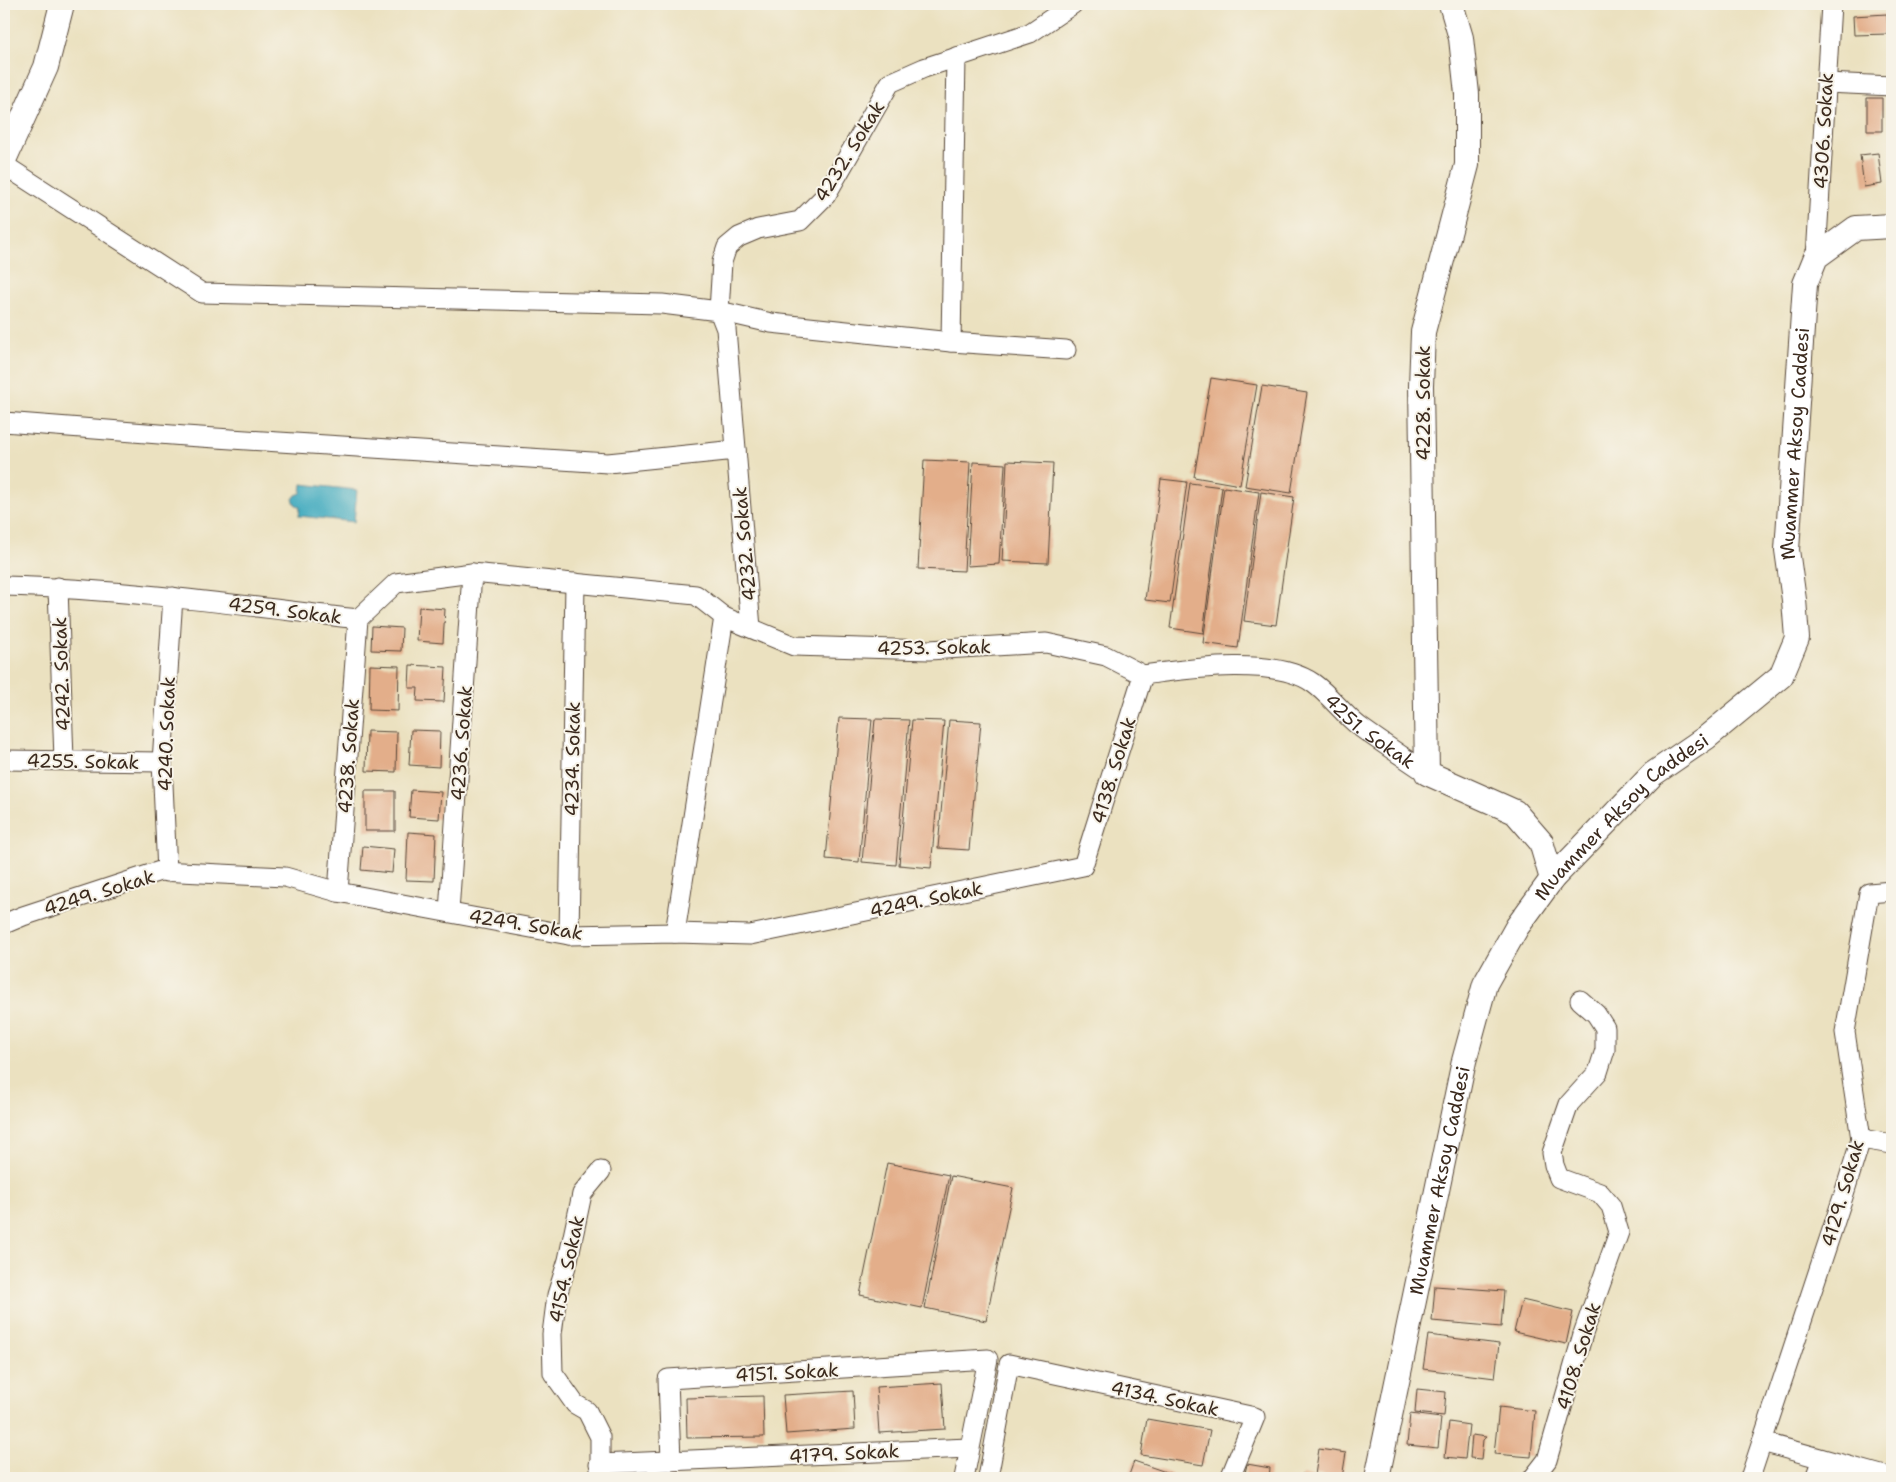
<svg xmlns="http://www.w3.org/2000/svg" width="1896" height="1482" viewBox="0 0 1896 1482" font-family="'Shantell Sans',sans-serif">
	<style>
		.water { fill: #40aabf; stroke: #3e6a6e }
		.building { fill: #e3ae8a }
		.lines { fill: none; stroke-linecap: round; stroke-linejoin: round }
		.minor-casing { stroke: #554536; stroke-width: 21 }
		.tertiary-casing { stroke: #554536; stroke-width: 26 }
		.minor { stroke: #fff; stroke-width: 19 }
		.tertiary { stroke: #fff; stroke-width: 24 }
		.labels { text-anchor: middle; stroke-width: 4; stroke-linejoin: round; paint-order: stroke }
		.street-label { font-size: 19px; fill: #3b2a1e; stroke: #f7f3e8 }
	</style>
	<rect width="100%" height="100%" fill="#f7f3e8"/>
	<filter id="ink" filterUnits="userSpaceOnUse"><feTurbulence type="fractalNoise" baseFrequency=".02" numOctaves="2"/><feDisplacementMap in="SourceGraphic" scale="10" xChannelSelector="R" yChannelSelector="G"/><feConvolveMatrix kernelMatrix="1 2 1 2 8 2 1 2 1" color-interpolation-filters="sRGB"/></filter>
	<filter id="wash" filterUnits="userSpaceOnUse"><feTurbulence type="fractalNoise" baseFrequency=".0096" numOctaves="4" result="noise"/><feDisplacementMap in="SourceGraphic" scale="20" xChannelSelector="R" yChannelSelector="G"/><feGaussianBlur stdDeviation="1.12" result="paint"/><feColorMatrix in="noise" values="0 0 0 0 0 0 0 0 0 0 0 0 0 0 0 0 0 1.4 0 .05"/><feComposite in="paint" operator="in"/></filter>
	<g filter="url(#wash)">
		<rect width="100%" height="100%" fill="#ebe1c0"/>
		<path class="water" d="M 302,484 L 357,490 L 354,522 L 299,516 L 300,507 L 295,504 L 293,499 L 296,495 L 301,493 Z"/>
		<g id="blocks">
			<path class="building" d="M 1887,14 L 1888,34 L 1854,35 L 1853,16 Z
				M 1867,98 L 1882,98 L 1882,131 L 1867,131 Z
				M 1878,153 L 1882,184 L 1864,187 L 1860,155 Z
				M 1211,378 L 1257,385 L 1240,485 L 1194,477 Z
				M 1262,386 L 1307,393 L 1291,493 L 1245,486 Z
				M 924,460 L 970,462 L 964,571 L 918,569 Z
				M 1007,461 L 1053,463 L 1048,563 L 1002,561 Z
				M 973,462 L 1005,464 L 999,564 L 967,566 Z
				M 1161,479 L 1187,482 L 1170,603 L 1145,600 Z
				M 1190,483 L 1222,487 L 1203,633 L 1170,628 Z
				M 1224,487 L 1259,492 L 1238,648 L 1203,643 Z
				M 1261,492 L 1294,497 L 1276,625 L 1244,621 Z
				M 419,607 L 445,609 L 443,643 L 417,641 Z
				M 372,626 L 402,628 L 401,651 L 371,650 Z
				M 370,665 L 399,666 L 398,711 L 369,710 Z
				M 410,665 L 446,667 L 444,702 L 417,701 L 418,688 L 409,688 Z
				M 839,718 L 872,719 L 859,862 L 826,859 Z
				M 875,719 L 909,720 L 896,865 L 862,862 Z
				M 912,720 L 944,721 L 931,868 L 899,865 Z
				M 949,720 L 981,722 L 969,850 L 938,848 Z
				M 411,730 L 440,731 L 439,767 L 409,765 Z
				M 367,731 L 397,732 L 396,772 L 366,771 Z
				M 411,790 L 441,792 L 439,819 L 409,817 Z
				M 365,791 L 395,791 L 395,831 L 365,831 Z
				M 408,832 L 436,834 L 434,881 L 406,880 Z
				M 363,846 L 394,849 L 392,873 L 361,870 Z
				M 887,1163 L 949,1175 L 922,1308 L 860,1295 Z
				M 951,1176 L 1013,1188 L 986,1321 L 925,1308 Z
				M 1435,1286 L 1504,1291 L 1501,1327 L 1432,1321 Z
				M 1522,1300 L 1573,1312 L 1566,1344 L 1514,1332 Z
				M 1428,1335 L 1499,1344 L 1495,1378 L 1423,1369 Z
				M 942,1383 L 945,1429 L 879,1433 L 876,1387 Z
				M 1417,1389 L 1446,1392 L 1444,1416 L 1415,1413 Z
				M 853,1391 L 855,1429 L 786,1434 L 783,1395 Z
				M 763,1396 L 764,1437 L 687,1438 L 686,1398 Z
				M 1499,1407 L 1535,1411 L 1531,1457 L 1494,1454 Z
				M 1410,1414 L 1441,1418 L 1438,1448 L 1407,1445 Z
				M 1147,1419 L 1210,1430 L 1203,1465 L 1141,1455 Z
				M 1449,1422 L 1469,1425 L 1465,1459 L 1445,1457 Z
				M 1472,1435 L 1486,1437 L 1483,1440 L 1481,1459 L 1470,1458 Z
				M 1319,1449 L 1346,1453 L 1342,1478 L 1315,1475 Z
				M 1134,1461 L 1183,1478 L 1128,1478 Z
				M 1247,1464 L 1270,1468 L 1269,1478 L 1244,1478 Z
				M 1302,1474 L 1318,1478 L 1301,1478 Z"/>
		</g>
	</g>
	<g filter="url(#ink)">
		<use href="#blocks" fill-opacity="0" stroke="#554536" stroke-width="1"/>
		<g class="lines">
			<defs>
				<g id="minor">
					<path d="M 1826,83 L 1892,86"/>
					<path d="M 4,165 L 202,293 L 662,304 L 719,311 L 771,323 L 951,342 L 1066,350"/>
					<path d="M 1816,257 L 1831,4"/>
					<path d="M 951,342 L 956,57"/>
					<path d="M 4,422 L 185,436 L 608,463 L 736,450"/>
					<path d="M 4,586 C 123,589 240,605 358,619"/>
					<path d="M 58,587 L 64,760"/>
					<path d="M 358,619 L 396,583 L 472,573 L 696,595 L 724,617 L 794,646 L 929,650 L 1046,643 L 1106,656 L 1143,675"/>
					<path d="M 751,628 L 726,329 L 719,311 L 722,262 L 727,247 L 739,237 L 758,229 L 800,221 L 826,195 L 890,83 L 924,68 L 1030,33 L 1073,4"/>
					<path id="s1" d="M 1143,675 C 1188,669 1274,656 1313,683 C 1330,695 1343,714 1360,727 C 1382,743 1405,758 1427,773"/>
					<path d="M 4,760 L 162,762"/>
					<path d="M 167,872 L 162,762 L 173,597"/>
					<path d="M 338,892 L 358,619"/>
					<path d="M 449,912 L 472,573"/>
					<path d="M 4,924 L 23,916 L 160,871 L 285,877 L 338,892 L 569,935 L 675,933 L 750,935 L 1083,866 L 1143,675"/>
					<path d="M 675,933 L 724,617"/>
					<path d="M 569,935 L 575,583"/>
					<path d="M 1861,1139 L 1892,1144"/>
					<path d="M 1762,1442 L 1892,1478"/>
					<path d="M 671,1461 L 668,1379 L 988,1359 L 964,1478"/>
					<path d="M 599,1464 L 969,1448"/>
					<path d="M 600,1478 L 600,1437 L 587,1411 L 575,1404 L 553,1373 L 552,1334 L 557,1295 L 568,1260 L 582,1194 L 601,1171"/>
					<path d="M 988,1478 L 1009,1364 L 1255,1417 L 1230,1478"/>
					<path d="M 1533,1478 L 1547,1460 L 1583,1334 L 1619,1232 L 1611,1206 L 1600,1193 L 1559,1178 L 1554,1165 L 1552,1153 L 1569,1104 L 1598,1072 L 1605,1050 L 1605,1028 L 1596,1014 L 1580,1000"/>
					<path d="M 1750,1478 L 1843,1197 L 1861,1139 L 1845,1032 L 1869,893 L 1892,891"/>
					<path d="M 1815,1478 L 1822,1459"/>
				</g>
				<g id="tertiary">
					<path d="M 1451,4 L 1461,38 L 1467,94 L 1467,165 L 1423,332 L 1421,386 L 1427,773 L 1515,812 L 1541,842 L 1552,879"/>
					<path d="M 4,160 L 46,67 L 62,4"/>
					<path id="s2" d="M 1377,1478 L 1464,1061 L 1485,984 L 1517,927 L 1552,879 L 1653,774 L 1707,737 L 1781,676 L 1797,638 L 1794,600 L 1787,550 L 1805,284 L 1816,257 L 1856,228 L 1892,226"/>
				</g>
			</defs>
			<use href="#minor" class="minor-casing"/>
			<use href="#tertiary" class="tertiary-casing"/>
			<use href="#minor" class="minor"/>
			<use href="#tertiary" class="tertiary"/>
		</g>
	</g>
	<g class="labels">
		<g class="street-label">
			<text transform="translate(1823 131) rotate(-87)" y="7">4306. Sokak</text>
			<text transform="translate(849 151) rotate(-58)" y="7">4232. Sokak</text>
			<text transform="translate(1423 403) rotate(-90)" y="7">4228. Sokak</text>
			<text dy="7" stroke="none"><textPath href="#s2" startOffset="1174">Muammer Aksoy Caddesi</textPath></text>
			<text transform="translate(744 544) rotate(-95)" y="7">4232. Sokak</text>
			<text transform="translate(285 610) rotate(7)" y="7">4259. Sokak</text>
			<text transform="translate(934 647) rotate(-1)" y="7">4253. Sokak</text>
			<text transform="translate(61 674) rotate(-92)" y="7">4242. Sokak</text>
			<text dy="7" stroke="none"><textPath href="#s1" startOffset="248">4251. Sokak</textPath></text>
			<text transform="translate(166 734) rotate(-88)" y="7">4240. Sokak</text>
			<text transform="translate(461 743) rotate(-86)" y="7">4236. Sokak</text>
			<text transform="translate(348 756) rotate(-86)" y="7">4238. Sokak</text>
			<text transform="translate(572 759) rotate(-89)" y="7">4234. Sokak</text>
			<text transform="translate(83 761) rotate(1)" y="7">4255. Sokak</text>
			<text transform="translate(1113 770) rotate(-73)" y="7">4138. Sokak</text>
			<text dy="7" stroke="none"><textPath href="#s2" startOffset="724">Muammer Aksoy Caddesi</textPath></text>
			<text transform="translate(99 892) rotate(-17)" y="7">4249. Sokak</text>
			<text transform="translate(926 899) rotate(-12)" y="7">4249. Sokak</text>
			<text transform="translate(526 924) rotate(9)" y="7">4249. Sokak</text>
			<text dy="7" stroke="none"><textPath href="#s2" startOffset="304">Muammer Aksoy Caddesi</textPath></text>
			<text transform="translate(1842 1193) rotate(-74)" y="7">4129. Sokak</text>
			<text transform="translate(566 1269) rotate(-78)" y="7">4154. Sokak</text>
			<text transform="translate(1578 1356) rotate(-73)" y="7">4108. Sokak</text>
			<text transform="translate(787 1372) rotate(-3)" y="7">4151. Sokak</text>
			<text transform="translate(1165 1398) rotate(12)" y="7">4134. Sokak</text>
			<text transform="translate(844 1453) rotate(-3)" y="7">4179. Sokak</text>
		</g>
	</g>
	<rect width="1896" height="1482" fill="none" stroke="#f7f3e8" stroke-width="20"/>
</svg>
